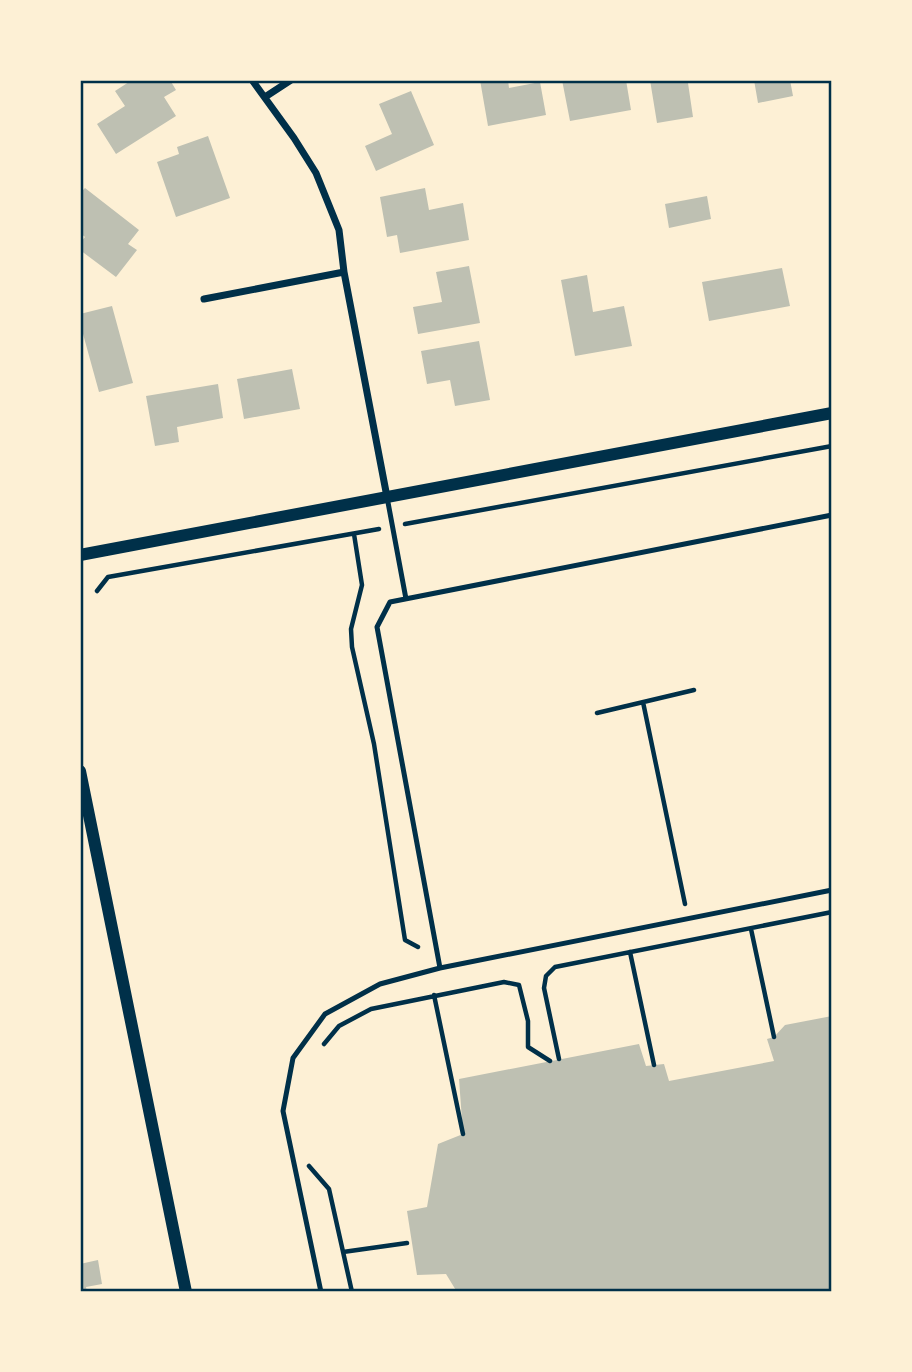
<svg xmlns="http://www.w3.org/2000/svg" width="912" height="1372" viewBox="0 0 912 1372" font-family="'Libre Baskerville',serif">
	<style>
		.building { fill: #bec0b2 }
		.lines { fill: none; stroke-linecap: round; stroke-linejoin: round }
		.path { stroke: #003049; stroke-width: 4.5 }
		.service { stroke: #003049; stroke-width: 5 }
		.minor { stroke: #003049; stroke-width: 7 }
		.tertiary { stroke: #003049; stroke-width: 12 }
		.neatline { fill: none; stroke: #003049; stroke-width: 2.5 }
	</style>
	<rect width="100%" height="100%" fill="#fdf0d5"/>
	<path class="building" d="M 132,80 L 170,80 L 176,90 L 164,97 L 176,116 L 116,154 L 97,124 L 125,106 L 115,91 Z
		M 480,80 L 508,80 L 509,88 L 540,82 L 546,115 L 488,126 Z
		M 562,80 L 626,80 L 631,110 L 570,121 Z
		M 650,80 L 696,80 L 688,83 L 693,117 L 657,123 Z
		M 754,80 L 790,80 L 793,96 L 758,103 Z
		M 411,91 L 434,145 L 376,171 L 365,146 L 392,134 L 379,104 Z
		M 208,136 L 230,198 L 176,217 L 157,162 L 179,154 L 177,147 Z
		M 85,188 L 139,230 L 128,244 L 137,250 L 116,277 L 80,250 L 80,243 L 85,237 L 80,233 L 80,193 Z
		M 425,188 L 429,210 L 463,203 L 469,240 L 400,253 L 397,235 L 387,237 L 380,197 Z
		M 707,196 L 711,219 L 669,228 L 665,204 Z
		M 469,266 L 480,323 L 418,334 L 413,307 L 442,302 L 436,272 Z
		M 782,268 L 790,306 L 709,321 L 702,282 Z
		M 587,275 L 593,312 L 624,306 L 632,346 L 575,356 L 561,280 Z
		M 112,306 L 133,383 L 99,392 L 80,323 L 80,314 Z
		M 479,341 L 490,400 L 455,406 L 450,380 L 427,384 L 421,351 Z
		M 292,369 L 300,409 L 244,419 L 237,379 Z
		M 218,384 L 223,418 L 177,427 L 179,442 L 155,446 L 146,396 Z
		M 832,1016 L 832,1292 L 457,1292 L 446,1274 L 417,1275 L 407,1211 L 427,1207 L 438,1144 L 463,1134 L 459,1079 L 639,1044 L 646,1066 L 664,1064 L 669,1081 L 774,1061 L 767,1039 L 774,1037 L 785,1025 Z
		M 98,1260 L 102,1284 L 86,1287 L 87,1292 L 80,1292 L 80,1264 Z"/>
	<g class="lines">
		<path class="path" d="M 405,524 L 832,446
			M 354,534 L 362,585 L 351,629 L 352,647 L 374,744 L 405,940 L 418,947
			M 97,591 L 108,577 L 379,529
			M 643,702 L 685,904
			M 597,713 L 694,690
			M 751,929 L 774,1037
			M 630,952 L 654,1065
			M 434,995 L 463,1134
			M 324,1044 L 339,1026 L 371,1009 L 504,982 L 519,985 L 528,1021 L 528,1047 L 550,1061
			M 559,1059 L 544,988 L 546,976 L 555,967 L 832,912
			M 309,1166 L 329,1189 L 352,1292
			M 343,1252 L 407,1243"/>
		<path class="service" d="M 387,497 L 406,599
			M 440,968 L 377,627 L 390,602 L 832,515
			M 321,1292 L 283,1111 L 293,1058 L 325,1014 L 380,984 L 440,968 L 832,890"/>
		<path class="minor" d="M 252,80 L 294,138 L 316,173 L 339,230 L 344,272 L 387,497
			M 265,97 L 291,80
			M 204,299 L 344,272"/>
		<path class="tertiary" d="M 80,555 L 832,413
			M 80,771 L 186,1292"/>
	</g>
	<rect width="912" height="1372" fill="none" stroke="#fdf0d5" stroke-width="164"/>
	<rect x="82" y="82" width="748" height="1208" class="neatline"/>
</svg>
